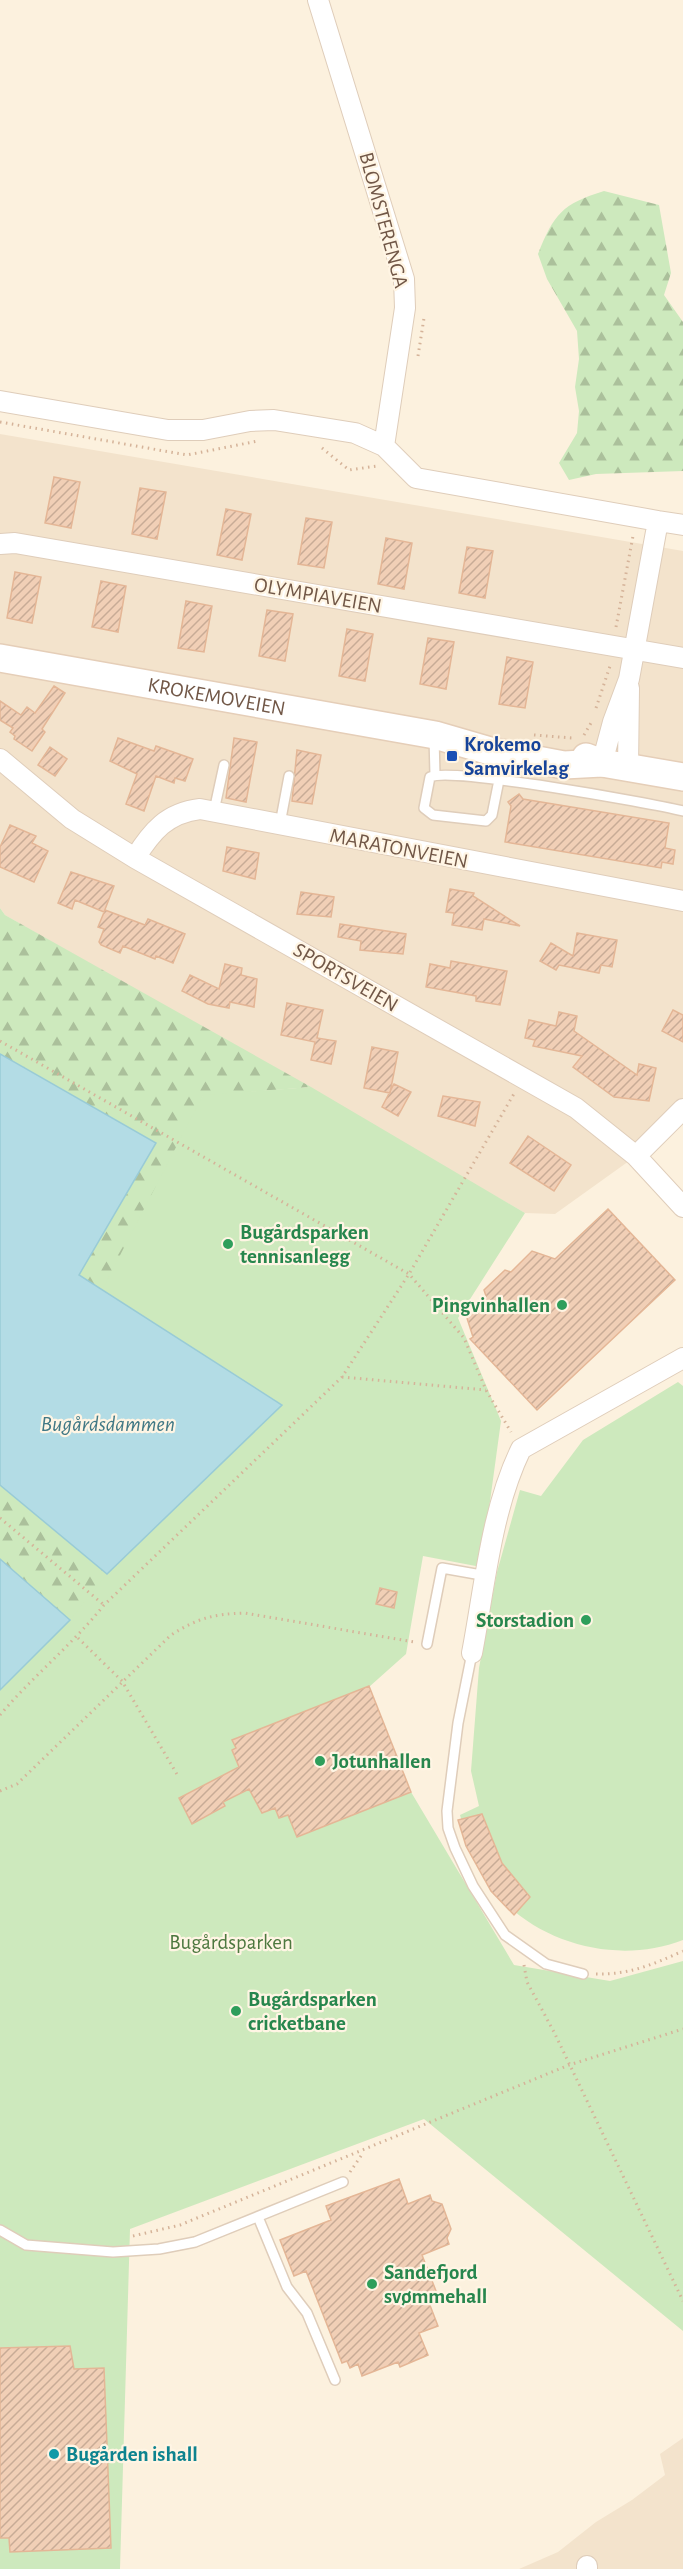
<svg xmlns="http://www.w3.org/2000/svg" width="683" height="2569" viewBox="0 0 683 2569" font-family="'Alegreya Sans',sans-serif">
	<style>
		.residential { fill: #f3e3cc }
		.forest { fill: url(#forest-firs) }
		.green { fill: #cde9bd }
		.water { fill: #b3dce5; stroke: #99cbd6; stroke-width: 1.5 }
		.building { fill: url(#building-hatch); stroke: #e4b696; stroke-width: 1.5 }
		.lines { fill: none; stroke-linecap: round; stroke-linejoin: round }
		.service-casing { stroke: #dfcdba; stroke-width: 12 }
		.minor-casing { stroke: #dfcdba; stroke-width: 22 }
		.secondary-casing { stroke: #e5ceb8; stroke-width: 30 }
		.path { stroke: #d5b399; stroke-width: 3; stroke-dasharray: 1.5 4.5; stroke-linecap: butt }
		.service { stroke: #fff; stroke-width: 9 }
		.minor { stroke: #fff; stroke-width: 20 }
		.secondary { stroke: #fff; stroke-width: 27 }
		.transit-dot { fill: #1a4fb4; stroke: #fff5e4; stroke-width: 2 }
		.leisure-dot { fill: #2e9e5b; stroke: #fff5e4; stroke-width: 2 }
		.culture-dot { fill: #0f9aa8; stroke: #fff5e4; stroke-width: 2 }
		.labels { text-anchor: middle; stroke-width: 4.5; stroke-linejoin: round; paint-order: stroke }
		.street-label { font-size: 21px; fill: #715747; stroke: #fff5e4 }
		.transit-label { font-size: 21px; font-weight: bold; fill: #164399; stroke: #fff5e4; text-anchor: start }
		.leisure-label { font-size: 21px; font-weight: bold; fill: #27864d; stroke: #fff5e4; text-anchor: start }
		.park-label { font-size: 21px; fill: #4d783f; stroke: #fff5e4 }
		.culture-label { font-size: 21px; font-weight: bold; fill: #0d838f; stroke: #fff5e4; text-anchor: start }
		.water-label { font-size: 22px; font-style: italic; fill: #417885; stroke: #fff5e4 }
	</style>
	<defs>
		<pattern id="forest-firs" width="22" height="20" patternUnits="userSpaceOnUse" patternTransform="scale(1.5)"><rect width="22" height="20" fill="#cde9bd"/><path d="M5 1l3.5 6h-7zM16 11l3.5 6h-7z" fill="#abc09b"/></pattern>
		<pattern id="building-hatch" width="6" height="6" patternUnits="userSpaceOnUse" patternTransform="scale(1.5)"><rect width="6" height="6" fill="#f1cfb6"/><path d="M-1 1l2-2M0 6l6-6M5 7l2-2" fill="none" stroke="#c8ab96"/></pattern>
	</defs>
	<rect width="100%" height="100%" fill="#fcf1de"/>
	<path class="residential" d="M 0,434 L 683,551 L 683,1106 L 636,1156 L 555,1214 L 525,1213 L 5,915 L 0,908 Z
		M 683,2438 L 683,2569 L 519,2569 L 558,2552 L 596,2522 L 632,2500 L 665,2475 L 660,2454 Z"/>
	<path class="forest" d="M 604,191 L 659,205 L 671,273 L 664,295 L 683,322 L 683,471 L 596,474 L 569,480 L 559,463 L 577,433 L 579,411 L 575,387 L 579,359 L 577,331 L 547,279 L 538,254 C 554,214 562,204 604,191 Z
		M 0,908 L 5,915 L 311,1087 L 203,1096 L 138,1252 L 101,1292 L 79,1275 L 156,1143 L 0,1054 Z
		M 282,1405 L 83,1627 L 70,1620 L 0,1559 L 0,1485 L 108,1574 Z"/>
	<path class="green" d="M 311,1087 L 525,1213 L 458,1318 L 501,1421 L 481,1567 L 423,1556 L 406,1654 L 369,1687 L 411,1792 L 514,1965 L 610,1981 L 683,1961 L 683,2331 L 424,2119 L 130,2229 L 120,2569 L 0,2569 L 0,1690 L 70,1620 L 107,1574 L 282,1405 L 101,1292 L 203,1095 Z
		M 678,1382 L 683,1386 L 683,1940 C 616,1966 533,1943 490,1886 C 474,1865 467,1840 460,1815 L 479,1806 L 471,1771 L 479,1668 L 497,1572 L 520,1490 L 541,1496 L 583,1440 Z"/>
	<path class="water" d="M 0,1054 L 156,1143 L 79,1275 L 282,1405 L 107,1574 L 0,1485 Z
		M 0,1559 L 70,1620 L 0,1690 Z"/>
	<path class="building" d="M 54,477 L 80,482 L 71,528 L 45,523 Z
		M 140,488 L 166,492 L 157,539 L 132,534 Z
		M 226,509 L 251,514 L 242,560 L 217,555 Z
		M 306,518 L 332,522 L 324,568 L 298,564 Z
		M 386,538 L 412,543 L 404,589 L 378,584 Z
		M 467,547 L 493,551 L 485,598 L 459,593 Z
		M 15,572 L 41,577 L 32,623 L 7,618 Z
		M 101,581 L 126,586 L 118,632 L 92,627 Z
		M 186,601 L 212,606 L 204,652 L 178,648 Z
		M 267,610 L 293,614 L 285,661 L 259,656 Z
		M 347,629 L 373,634 L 365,681 L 339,676 Z
		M 428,638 L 454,642 L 446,689 L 420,684 Z
		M 507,657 L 533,662 L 525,708 L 499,704 Z
		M 54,686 L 65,693 L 42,729 L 45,732 L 32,751 L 14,739 L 15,736 L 10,732 L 13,728 L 0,720 L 0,701 L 21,715 L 27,707 L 35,713 Z
		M 118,738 L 154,751 L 156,746 L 193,759 L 185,781 L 175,778 L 174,783 L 156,776 L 144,811 L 126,804 L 137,774 L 110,761 Z
		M 234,738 L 257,742 L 246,802 L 226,798 Z
		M 50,747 L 67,759 L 55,776 L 38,765 Z
		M 297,750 L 321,755 L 312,804 L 292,801 Z
		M 519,794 L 523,799 L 669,823 L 665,848 L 675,850 L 673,864 L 662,862 L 661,868 L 505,842 L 511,806 L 508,802 Z
		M 10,825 L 36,836 L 32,843 L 48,851 L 34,882 L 0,867 L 0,847 Z
		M 227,847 L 259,853 L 255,879 L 223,871 Z
		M 71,872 L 114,886 L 104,912 L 75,900 L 72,909 L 58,903 Z
		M 450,889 L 474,893 L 473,896 L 520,926 L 484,919 L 482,930 L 452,925 L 454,913 L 446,912 Z
		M 301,892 L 334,897 L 331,917 L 297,914 Z
		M 105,910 L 145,925 L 148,919 L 185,934 L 173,963 L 156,956 L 155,959 L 123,946 L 120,953 L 101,945 L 99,942 L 104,929 L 98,927 Z
		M 340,924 L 406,934 L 403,954 L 360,950 L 361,941 L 338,937 Z
		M 577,933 L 617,940 L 612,967 L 601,965 L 599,973 L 559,965 L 556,970 L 540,961 L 551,943 L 573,956 Z
		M 451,961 L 507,971 L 500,1005 L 476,1001 L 476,996 L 426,987 L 430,964 L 450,968 Z
		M 225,964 L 242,968 L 241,975 L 257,979 L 254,1007 L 230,1002 L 229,1008 L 208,1004 L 182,991 L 190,975 L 219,989 Z
		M 287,1003 L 323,1010 L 317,1038 L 336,1041 L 331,1064 L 311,1060 L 315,1042 L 281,1035 Z
		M 673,1010 L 683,1015 L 683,1042 L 662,1031 Z
		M 559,1012 L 577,1016 L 574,1031 L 637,1075 L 639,1064 L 656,1068 L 649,1101 L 614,1097 L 573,1067 L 582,1056 L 533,1046 L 535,1040 L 525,1038 L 529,1020 L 556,1026 Z
		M 372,1047 L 398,1052 L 390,1093 L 364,1088 Z
		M 394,1084 L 411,1092 L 398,1116 L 382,1107 Z
		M 443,1096 L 480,1102 L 475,1126 L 438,1116 Z
		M 528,1136 L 571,1165 L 554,1191 L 510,1163 Z
		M 608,1209 L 675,1280 L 537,1410 L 470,1339 L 473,1337 L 466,1315 L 486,1296 L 484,1290 L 505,1270 L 511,1272 L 532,1251 L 555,1259 Z
		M 380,1588 L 397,1592 L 394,1608 L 376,1604 Z
		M 369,1686 L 411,1792 L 297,1837 L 288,1815 L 279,1818 L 275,1808 L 262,1813 L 249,1789 L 223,1802 L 225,1806 L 192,1824 L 179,1798 L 239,1767 L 232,1750 L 236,1748 L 232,1740 Z
		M 482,1814 L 502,1863 L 530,1897 L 514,1915 L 491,1891 L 466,1846 L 458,1820 Z
		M 399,2179 L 408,2204 L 430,2195 L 432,2201 L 442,2204 L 451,2229 L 447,2238 L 449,2244 L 422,2255 L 436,2291 L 426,2295 L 438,2326 L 419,2333 L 428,2355 L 400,2367 L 398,2362 L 362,2376 L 358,2364 L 350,2368 L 347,2361 L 342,2363 L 306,2271 L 294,2276 L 280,2240 L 331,2220 L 326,2206 Z
		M 70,2346 L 74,2369 L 104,2368 L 111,2548 L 10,2552 L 9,2538 L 0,2538 L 0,2348 Z"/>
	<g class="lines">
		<defs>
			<path id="service" d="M 434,737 L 435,775
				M 499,780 L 492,815 L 486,821 L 433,815 L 424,808 L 430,777 C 451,767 650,803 683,811
				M 214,811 L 224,765
				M 280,824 L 289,776
				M 427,1644 L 442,1568 L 487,1576
				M 472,1653 L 458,1723 L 447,1811 L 448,1828 L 455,1848 L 473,1886 L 505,1935 L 546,1964 L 583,1974
				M 258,2217 L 287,2287 L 307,2313 L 335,2380
				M 0,2230 L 26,2245 L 113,2252 L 159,2249 L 195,2242 L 343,2182"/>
			<path id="minor" d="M 318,0 L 404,279 L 405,308 L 384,446
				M 0,401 L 168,430 L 203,430 L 250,421 L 274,420 L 355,433 L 384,446 L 416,478 L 658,521
				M 0,544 L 15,543 L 683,658
				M 0,759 L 72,819 L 135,858 L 576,1108 L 636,1156 L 683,1207
				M 602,763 L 613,722 L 629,679 L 658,521 L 683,525
				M 628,768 L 629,688
				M 135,858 C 152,831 167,813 200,809 L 683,901
				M 636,1156 L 683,1109
				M 472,1653 C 485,1585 491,1511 521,1449 L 683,1358
				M 587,2566 L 587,2569"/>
			<g id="secondary">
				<path id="s1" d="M 0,658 L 435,735 L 490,751 L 564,765 L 602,763"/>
				<path d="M 586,757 L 602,763 L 683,777"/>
			</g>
		</defs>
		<use href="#service" class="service-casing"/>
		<use href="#minor" class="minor-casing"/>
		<use href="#secondary" class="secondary-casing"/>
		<path class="path" d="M 418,356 L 424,318
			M 0,422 L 187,455 L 258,441
			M 322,448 L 349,470 L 377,466
			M 616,627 L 633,536
			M 596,708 L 611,663
			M 534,735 L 572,738
			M 584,735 L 591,723
			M 0,1041 L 409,1274 L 464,1338 L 486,1390 L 511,1432
			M 342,1377 L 486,1390
			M 0,1518 L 104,1605
			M 78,1638 L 122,1681 L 178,1776
			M 0,1715 C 33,1676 72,1645 104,1605 L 342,1377 L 409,1274 L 515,1092
			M 0,1791 L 17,1784 L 171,1635 C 198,1618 213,1614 245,1613 L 414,1642
			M 524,1965 L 527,1982 L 554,2032 L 683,2301
			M 596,1974 C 629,1975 654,1964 683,1951
			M 350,2172 L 363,2153
			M 133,2236 L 180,2225 L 569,2065 L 683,2029"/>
		<use href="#service" class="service"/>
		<use href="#minor" class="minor"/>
		<use href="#secondary" class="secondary"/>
	</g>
	<rect class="transit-dot" x="446" y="750" width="12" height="12" rx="3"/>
	<g class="leisure-dot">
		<circle cx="228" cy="1244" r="6"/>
		<circle cx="562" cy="1305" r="6"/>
		<circle cx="586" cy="1620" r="6"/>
		<circle cx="320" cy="1761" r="6"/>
		<circle cx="236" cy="2011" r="6"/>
		<circle cx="372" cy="2284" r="6"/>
	</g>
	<circle class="culture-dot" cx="54" cy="2454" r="6"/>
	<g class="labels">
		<g class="street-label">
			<text transform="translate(384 220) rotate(75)" y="7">BLOMSTERENGA</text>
			<text transform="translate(318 595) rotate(10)" y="7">OLYMPIAVEIEN</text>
			<text dy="7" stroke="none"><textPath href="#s1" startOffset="220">KROKEMOVEIEN</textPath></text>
			<text transform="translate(399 848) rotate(11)" y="7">MARATONVEIEN</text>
			<text transform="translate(346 977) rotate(30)" y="7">SPORTSVEIEN</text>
		</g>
		<g class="transit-label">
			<text x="464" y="751">Krokemo<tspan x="464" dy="24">Samvirkelag</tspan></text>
		</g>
		<g class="leisure-label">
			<text x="240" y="1239">Bugårdsparken<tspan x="240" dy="24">tennisanlegg</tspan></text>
			<text x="550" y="1312" text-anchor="end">Pingvinhallen</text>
			<text x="574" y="1627" text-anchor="end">Storstadion</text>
			<text x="332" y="1768">Jotunhallen</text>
			<text x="248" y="2006">Bugårdsparken<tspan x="248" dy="24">cricketbane</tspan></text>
			<text x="384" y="2279">Sandefjord<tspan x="384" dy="24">svømmehall</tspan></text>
		</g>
		<g class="park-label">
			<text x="231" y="1949">Bugårdsparken</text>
		</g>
		<g class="culture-label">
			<text x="66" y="2461">Bugården ishall</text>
		</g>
		<g class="water-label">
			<text x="108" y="1431">Bugårdsdammen</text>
		</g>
	</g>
</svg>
